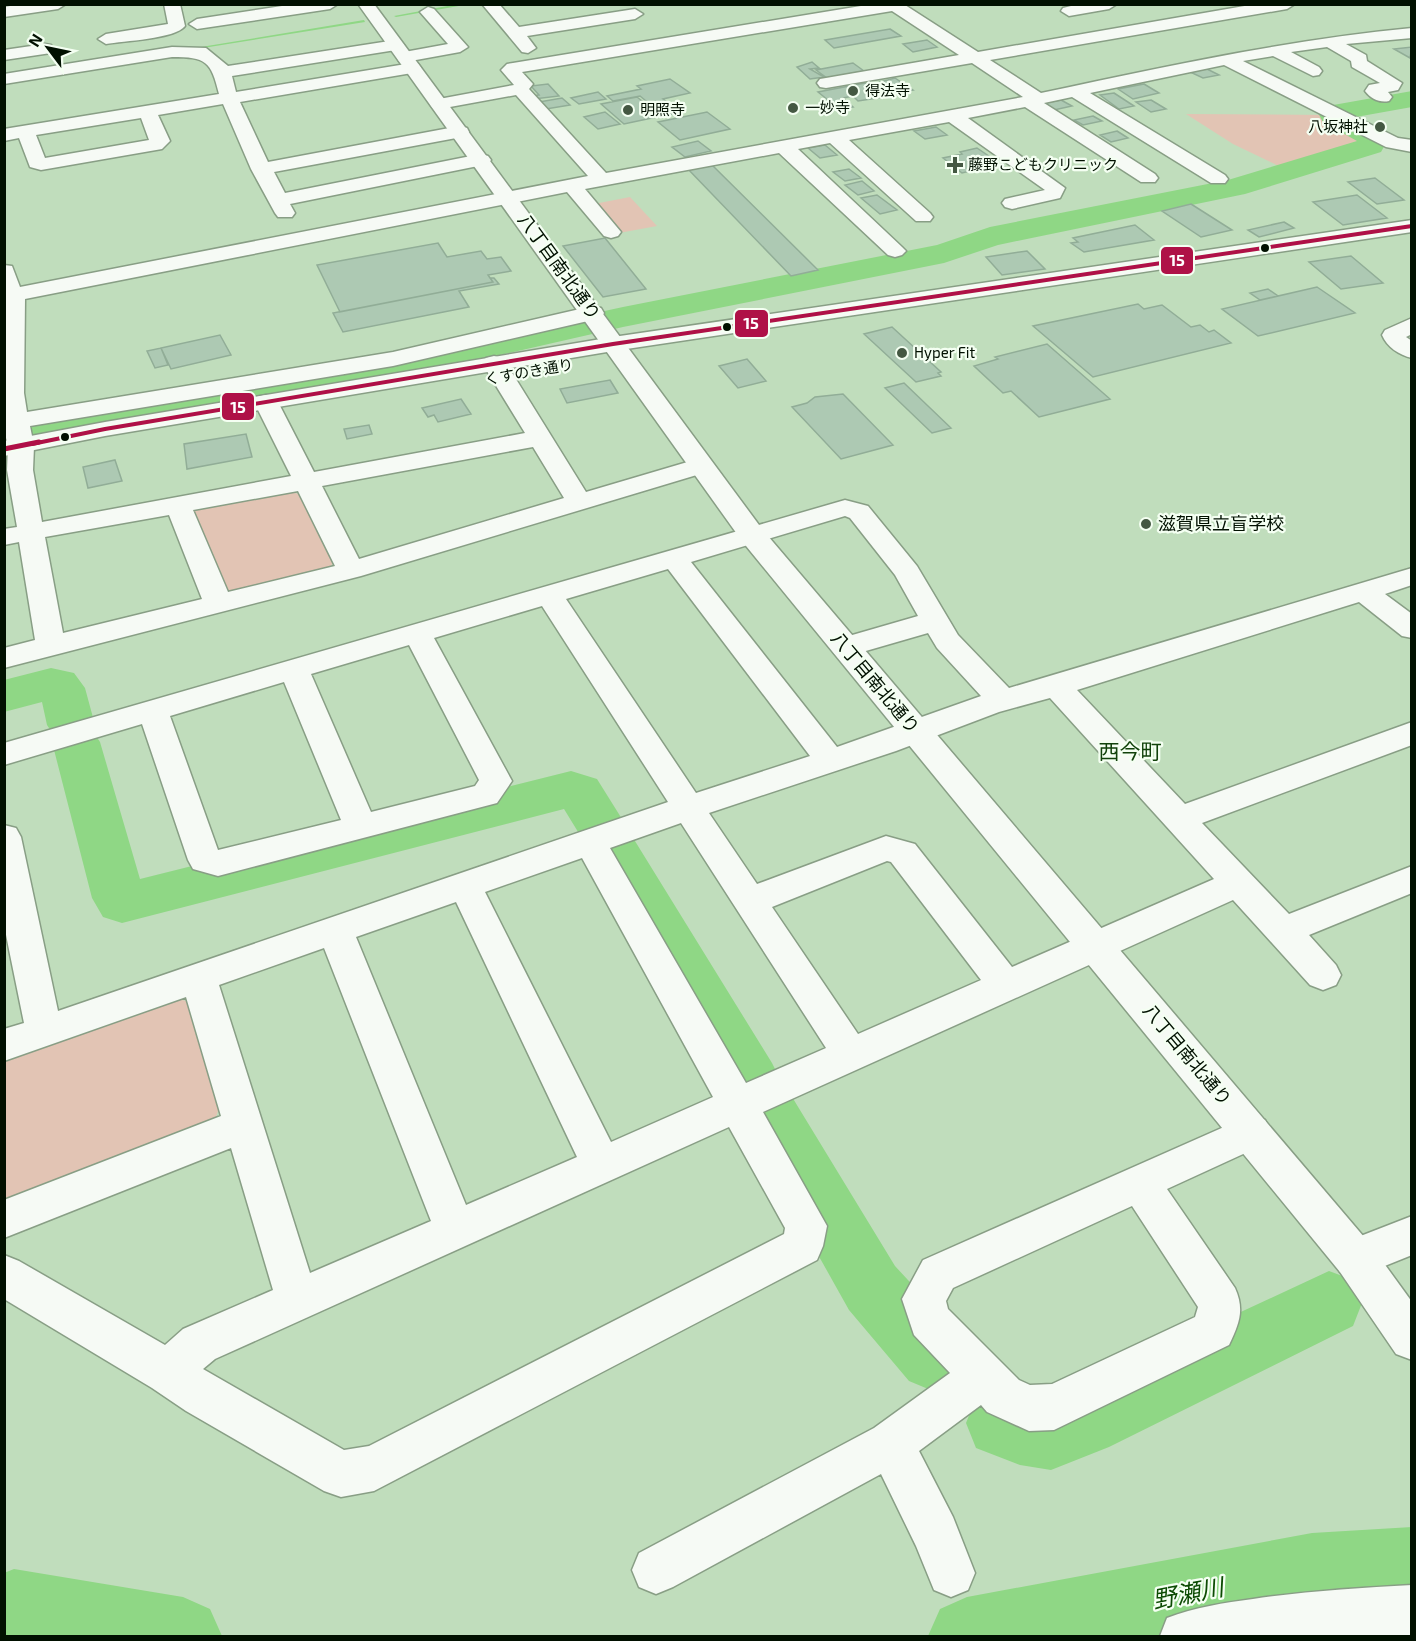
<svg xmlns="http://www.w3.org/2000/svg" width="1416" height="1641" viewBox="0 0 1416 1641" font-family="'Exo 2','Noto Sans JP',sans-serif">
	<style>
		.green { fill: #e2c4b4 }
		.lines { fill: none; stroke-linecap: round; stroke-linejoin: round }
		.stream { fill: #8fd785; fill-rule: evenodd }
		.river { fill: #8fd785; fill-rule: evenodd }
		.building { fill: #adc9b3; stroke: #91ad97; stroke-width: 1.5 }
		.minor-casing { stroke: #889e85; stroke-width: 3 }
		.tertiary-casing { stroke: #889e85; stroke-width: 3 }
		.secondary-casing { stroke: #889e85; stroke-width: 3 }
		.minor { fill: #f6faf5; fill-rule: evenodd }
		.tertiary { fill: #f6faf5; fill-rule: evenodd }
		.secondary { fill: #f6faf5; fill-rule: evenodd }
		.bus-1-far1-casing { stroke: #f4fff2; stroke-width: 7 }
		.bus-1-casing { stroke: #f4fff2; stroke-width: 9 }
		.bus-1-far1 { stroke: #af1147; stroke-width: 4 }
		.bus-1 { stroke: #af1147; stroke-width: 5 }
		.poi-dot { fill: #445842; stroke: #f4fff2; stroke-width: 2 }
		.bus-dot { fill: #011000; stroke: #f4fff2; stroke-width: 2 }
		.labels { text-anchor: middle; stroke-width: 4.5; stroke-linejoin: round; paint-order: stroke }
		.far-poi-label { font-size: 15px; fill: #011000; stroke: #f4fff2; text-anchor: start }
		.far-street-label { font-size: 15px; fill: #011000; stroke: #f4fff2 }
		.street-label { font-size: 18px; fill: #011000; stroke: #f4fff2 }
		.poi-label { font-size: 18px; fill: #011000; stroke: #f4fff2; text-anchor: start }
		.quarter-label { font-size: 21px; fill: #11420b; stroke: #f4fff2 }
		.near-water-label { font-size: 24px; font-style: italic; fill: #0c4b03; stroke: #f4fff2 }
		.line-badge { stroke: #f4fff2; stroke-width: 2 }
		.badge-label { font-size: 16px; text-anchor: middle; font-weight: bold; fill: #fff }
	</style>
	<rect width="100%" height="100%" fill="#c0ddbc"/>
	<path class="green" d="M 1186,114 L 1330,115 L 1330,119 L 1368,137 L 1369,141 L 1367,143 L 1287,170 L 1233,144 Z
		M 630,197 L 657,226 L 619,233 L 594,204 Z
		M 288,491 L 302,495 L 336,560 L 328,569 L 234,593 L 222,588 L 191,514 L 200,507 Z
		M 171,998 L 187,1001 L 193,1012 L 221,1102 L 216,1117 L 206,1125 L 5,1202 L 4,1057 Z"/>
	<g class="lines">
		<path class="stream" d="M 458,4 L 470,4 L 396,17 L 394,16 Z
			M 364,20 L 365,22 L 203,48 L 201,47 Z"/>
		<path class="river" d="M 1412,91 L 1412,107 L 1356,117 L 1380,130 L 1387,141 L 1381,152 L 1245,194 L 998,245 L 944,263 L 623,327 L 430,371 L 4,443 L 4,420 L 430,349 L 623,307 L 937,245 L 990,227 L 1228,180 L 1357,141 L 1323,122 L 1318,113 L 1322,107 Z
			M 51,668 L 74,673 L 85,688 L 95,725 L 92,730 L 100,742 L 140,879 L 571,771 L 597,779 L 627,827 L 624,831 L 630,833 L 772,1063 L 781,1081 L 778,1087 L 789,1092 L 895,1266 L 957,1333 L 967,1357 L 957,1381 L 933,1391 L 909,1381 L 849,1310 L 747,1128 L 738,1110 L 741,1103 L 730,1099 L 586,847 L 589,842 L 583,840 L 564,809 L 122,923 L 103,917 L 92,898 L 52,742 L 55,737 L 47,725 L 42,702 L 4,712 L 4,680 Z
			M 1329,1271 L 1353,1280 L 1362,1303 L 1353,1326 L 1109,1447 L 1051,1470 L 1020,1465 L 976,1448 L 966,1423 L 976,1398 L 1001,1388 L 1020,1395 L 1051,1400 Z
			M 1412,1527 L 1412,1603 L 1312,1609 L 1167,1636 L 928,1636 L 940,1609 L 967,1597 L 1312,1533 Z
			M 14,1569 L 183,1597 L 210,1609 L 222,1636 L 4,1636 L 4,1573 Z"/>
	</g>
	<path class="building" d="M 890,29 L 901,36 L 834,48 L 825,40 Z
		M 927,40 L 937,47 L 913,52 L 903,44 Z
		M 1412,47 L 1410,58 L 1394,49 Z
		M 812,62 L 819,68 L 810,69 L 824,77 L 810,79 L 797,67 Z
		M 853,63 L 864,71 L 827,78 L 816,70 Z
		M 1205,68 L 1219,75 L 1203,78 L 1190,72 Z
		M 895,78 L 913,90 L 898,93 L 880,82 Z
		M 670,79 L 690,93 L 663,99 L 680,112 L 664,116 L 640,96 L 613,101 L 607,96 L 641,89 L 637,86 Z
		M 865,83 L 884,97 L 858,101 L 853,96 L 843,98 L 853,107 L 839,109 L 818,92 Z
		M 548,84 L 559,96 L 534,99 L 532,96 L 539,95 L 531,86 Z
		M 1144,84 L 1159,93 L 1133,99 L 1118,89 Z
		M 598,92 L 606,99 L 579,104 L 571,98 Z
		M 1114,93 L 1134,106 L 1119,109 L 1100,95 Z
		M 637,97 L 661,116 L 624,124 L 601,104 Z
		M 562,98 L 570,105 L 546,109 L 539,102 Z
		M 1061,100 L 1072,106 L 1054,110 L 1044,103 Z
		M 1151,100 L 1166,109 L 1151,112 L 1136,102 Z
		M 605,112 L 620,124 L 598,129 L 584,117 Z
		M 707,112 L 730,129 L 680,140 L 658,122 Z
		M 1093,116 L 1102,121 L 1083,125 L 1074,120 Z
		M 936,127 L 947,135 L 925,139 L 914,131 Z
		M 1117,131 L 1128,138 L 1111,142 L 1100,135 Z
		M 698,141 L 711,151 L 685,157 L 672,147 Z
		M 825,145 L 837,155 L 820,158 L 808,148 Z
		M 977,148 L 996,161 L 979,165 L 983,168 L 962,173 L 943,158 L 962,154 L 960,152 Z
		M 710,163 L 818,270 L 791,276 L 686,167 Z
		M 849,169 L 861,178 L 845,181 L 833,172 Z
		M 1375,178 L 1404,200 L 1377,204 L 1348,182 Z
		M 862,181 L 874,191 L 858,195 L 845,185 Z
		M 877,195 L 897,210 L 880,214 L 861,198 Z
		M 1357,195 L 1387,218 L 1343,225 L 1313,202 Z
		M 1191,204 L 1232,230 L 1201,237 L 1162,211 Z
		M 1284,222 L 1294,228 L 1259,237 L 1248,230 Z
		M 1135,225 L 1154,240 L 1084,252 L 1071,243 L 1078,242 L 1073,238 Z
		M 605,238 L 646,289 L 603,297 L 563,246 Z
		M 438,243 L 447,257 L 481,251 L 487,259 L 501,257 L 511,271 L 488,275 L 493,282 L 340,312 L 317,265 Z
		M 1027,251 L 1045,269 L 1002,275 L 986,257 Z
		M 1351,256 L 1383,283 L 1341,289 L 1309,262 Z
		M 490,278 L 494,278 L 499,284 L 459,291 L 469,307 L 343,332 L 333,313 L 493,282 Z
		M 1317,287 L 1355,313 L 1258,336 L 1222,309 Z
		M 1268,289 L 1278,296 L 1260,300 L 1250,293 Z
		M 1138,304 L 1144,309 L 1162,305 L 1191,327 L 1200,325 L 1209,332 L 1214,330 L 1231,343 L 1093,377 L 1033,326 Z
		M 892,327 L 941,372 L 938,373 L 941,376 L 916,382 L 864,334 Z
		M 220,335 L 231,355 L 171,369 L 161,348 Z
		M 1047,344 L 1110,399 L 1039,417 L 1011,391 L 1003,393 L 974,366 L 998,359 L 995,357 Z
		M 161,348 L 168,365 L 155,368 L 147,351 Z
		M 747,359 L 766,381 L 738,388 L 719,366 Z
		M 610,380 L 618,393 L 567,403 L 560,389 Z
		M 904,383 L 951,428 L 932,433 L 885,388 Z
		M 843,394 L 893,445 L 841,459 L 792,407 L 807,403 L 815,397 Z
		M 461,399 L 471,414 L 438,422 L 434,415 L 428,417 L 422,408 Z
		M 369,425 L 372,434 L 347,439 L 344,429 Z
		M 246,434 L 252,457 L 187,469 L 184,444 Z
		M 115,460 L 122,481 L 88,488 L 83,467 Z"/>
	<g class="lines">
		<defs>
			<path id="minor" d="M 22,4 L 66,4 L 58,9 L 4,17 L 4,7 Z
				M 164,4 L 180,4 L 185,26 C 175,39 123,41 106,44 L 98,39 L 106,34 L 168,24 Z
				M 295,4 L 338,4 L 330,9 L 197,29 L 189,24 L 197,19 Z
				M 482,4 L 499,4 L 519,27 L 635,9 L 643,14 L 635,19 L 527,36 L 536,48 L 528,53 L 522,52 Z
				M 873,4 L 905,5 L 978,52 L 1256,4 L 1295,4 L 1287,9 L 990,60 L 1041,93 C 1164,67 1286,40 1412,28 L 1412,38 L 1346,44 L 1366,55 L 1367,61 L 1402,83 L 1398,90 L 1388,92 L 1392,97 L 1389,101 C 1380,103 1371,99 1365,91 L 1369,85 L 1380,83 L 1352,67 L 1351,61 L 1327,47 L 1291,52 L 1319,67 L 1322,71 L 1319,75 L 1313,76 L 1273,56 L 1243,61 L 1398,138 L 1412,140 L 1412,152 L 1386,147 L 1224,65 L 1090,93 L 1225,175 L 1228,179 L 1225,183 L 1211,183 L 1072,97 L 1044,103 L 1155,174 L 1158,178 L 1155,182 L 1141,182 L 1025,107 L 968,118 L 1065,188 L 1060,198 L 1012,209 L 1005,207 L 1002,203 L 1005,199 L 1045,190 L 949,122 L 849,140 L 930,213 L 933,217 L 930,221 L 916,221 L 830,143 L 798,149 L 902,247 L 906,251 L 902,255 L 895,257 L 888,255 L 779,153 L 585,189 L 621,232 L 618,236 L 611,238 L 604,236 L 567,192 L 25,299 L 24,393 L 27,412 L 393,352 L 593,306 L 601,308 L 604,313 L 601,318 L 393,366 L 30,426 L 34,446 L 33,470 L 42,522 L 291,476 L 254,402 L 257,397 L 266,395 L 275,397 L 278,402 L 314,472 L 525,433 L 482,363 L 486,358 L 494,356 L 502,358 L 506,363 L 586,492 L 701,458 L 710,461 L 714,466 L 710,471 L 361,576 L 4,668 L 4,648 L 35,640 L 19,542 L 4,545 L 4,529 L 17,527 L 7,470 L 8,446 L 4,430 L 4,265 L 12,266 L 20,287 L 588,176 L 516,95 L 439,109 L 433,108 L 430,104 L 433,100 L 439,99 L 514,85 L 501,70 L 507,64 L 513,63 ZM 892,11 L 959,55 L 826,78 L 820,79 L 817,83 L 820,87 L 826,88 L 972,63 L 1023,97 L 606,173 L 529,89 L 533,84 L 522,72 ZM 533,447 L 564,498 L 359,559 L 322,486 ZM 298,491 L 335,566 L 228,592 L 193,510 ZM 169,515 L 202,599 L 63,633 L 45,537 Z
				M 1079,4 L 1117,4 L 1109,9 L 1069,16 L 1061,11 L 1063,8 Z
				M 428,7 L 434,9 L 468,47 L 460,52 L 405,62 L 399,61 L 397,57 L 399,53 L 448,44 L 420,12 Z
				M 396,40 L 404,45 L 402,49 L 232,76 L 236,92 L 412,63 L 418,64 L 421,68 L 418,72 L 412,73 L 240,102 L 268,162 L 460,126 L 467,128 L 469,132 L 467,136 L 274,172 L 285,193 L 481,154 L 488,156 L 491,160 L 488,164 L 290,204 L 295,213 L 292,217 L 278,217 L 275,213 L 251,169 L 223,104 L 158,115 L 170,141 L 162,149 L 41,170 L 30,167 L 19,138 L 4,141 L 4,129 L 219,94 C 211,61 206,57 172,57 L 4,84 L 4,74 L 172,47 L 206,48 L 228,66 ZM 141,118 L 149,140 L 45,158 L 36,135 Z
				M 45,44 L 51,45 L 53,49 L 51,53 L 4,60 L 4,50 Z
				M 1412,318 L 1412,334 L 1406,337 L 1412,341 L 1412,358 C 1399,355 1387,347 1382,335 L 1385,330 Z
				M 845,500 L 868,506 L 917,566 L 958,635 L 1009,688 L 1412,568 L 1412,585 L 1385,594 L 1412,614 L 1412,638 L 1402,636 L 1359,602 L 1077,690 L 1185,804 L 1412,722 L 1412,745 L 1202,823 L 1289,914 L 1412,866 L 1412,893 L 1309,935 L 1336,965 L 1341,975 L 1336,985 L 1323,990 L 1310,985 L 1233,900 L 763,1112 L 827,1226 L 823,1246 L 817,1260 L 374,1491 L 341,1497 L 324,1491 L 186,1411 L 152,1388 L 4,1299 L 4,1255 L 19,1261 L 165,1345 L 183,1329 L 273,1290 L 231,1148 L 4,1238 L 4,1200 L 221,1116 L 186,997 L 4,1061 L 4,1029 L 24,1023 L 4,925 L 4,825 L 16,828 L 21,837 L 58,1011 L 668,802 L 542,606 L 434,638 L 512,781 L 497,803 L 218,876 L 193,869 L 188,860 L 142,724 L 4,765 L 4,743 ZM 845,516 L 850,518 L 895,575 L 918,616 L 835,640 L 830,647 L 835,654 L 845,657 L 928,633 L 937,648 L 981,696 L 837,747 L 691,562 ZM 668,569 L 810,756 L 696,793 L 566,599 ZM 409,645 L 479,780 L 475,786 L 371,812 L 311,674 ZM 284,682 L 341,820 L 218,850 L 170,716 ZM 1050,698 L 1214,879 L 1012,967 L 915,844 L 886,836 L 757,884 L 709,813 L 896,751 L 999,712 ZM 681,823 L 826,1048 L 746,1083 L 610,848 ZM 582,858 L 713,1097 L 611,1142 L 485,892 ZM 887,861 L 891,862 L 981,980 L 858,1034 L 772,907 ZM 456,902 L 577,1157 L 466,1205 L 356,937 ZM 324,948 L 431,1221 L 310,1273 L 219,985 ZM 729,1127 L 785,1228 L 784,1234 L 369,1446 L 344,1450 L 203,1369 L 215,1359 Z
				M 1251,1115 L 1265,1120 L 1271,1132 L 1265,1144 L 1167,1189 L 1235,1288 C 1245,1310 1239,1324 1229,1345 L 1054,1430 L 1029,1431 L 987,1412 L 981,1405 L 919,1451 L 953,1517 L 975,1573 L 968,1590 L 951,1597 L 934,1590 L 916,1546 L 881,1474 L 673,1587 L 656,1594 L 639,1587 L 632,1570 L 639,1553 L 874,1428 L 950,1373 L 914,1335 L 902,1299 L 923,1260 ZM 1132,1206 L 1198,1307 L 1195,1317 L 1052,1384 L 1030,1385 L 1019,1380 L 948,1309 L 946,1301 L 953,1288 Z
				M 1412,1216 L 1412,1255 L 1355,1278 L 1340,1272 L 1334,1258 L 1340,1244 Z"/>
			<path id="tertiary" d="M 358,4 L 374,4 L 762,529 L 1370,1244 L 1412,1302 L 1412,1360 L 1396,1354 L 1340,1272 L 742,541 Z
				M 1412,1585 L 1412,1635 L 1160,1636 L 1167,1618 C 1195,1607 1224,1603 1253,1599 C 1306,1591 1359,1588 1412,1585 Z"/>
			<path id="secondary" d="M 1412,220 L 1412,232 L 613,351 L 105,436 L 4,456 L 4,441 L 105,422 L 613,337 Z"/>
		</defs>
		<use href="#minor" class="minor-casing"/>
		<use href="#tertiary" class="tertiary-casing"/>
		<use href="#secondary" class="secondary-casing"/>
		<use href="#minor" class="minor"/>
		<use href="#tertiary" class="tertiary"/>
		<use href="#secondary" class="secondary"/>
		<defs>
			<path id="bus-1-far1" d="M 32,444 L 105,429 L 613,344 L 1412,226"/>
			<path id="bus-1" d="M 4,449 L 39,442"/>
		</defs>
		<use href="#bus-1-far1" class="bus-1-far1-casing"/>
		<use href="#bus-1" class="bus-1-casing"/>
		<use href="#bus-1-far1" class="bus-1-far1"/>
		<use href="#bus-1" class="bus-1"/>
	</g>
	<g class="poi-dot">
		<circle cx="853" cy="91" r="6"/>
		<circle cx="793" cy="108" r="6"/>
		<circle cx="628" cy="110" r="6"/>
		<circle cx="1380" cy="127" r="6"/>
		<path d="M952 156h6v6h6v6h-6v6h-6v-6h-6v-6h6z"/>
		<circle cx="902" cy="353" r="6"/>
		<circle cx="1146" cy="524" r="6"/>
	</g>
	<g class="bus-dot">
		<circle cx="1265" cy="248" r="5"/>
		<circle cx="727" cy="327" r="5"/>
		<circle cx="65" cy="437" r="5"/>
	</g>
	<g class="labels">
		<g class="far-poi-label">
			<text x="865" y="96">得法寺</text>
			<text x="805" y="113">一妙寺</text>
			<text x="640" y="115">明照寺</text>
			<text x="1368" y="132" text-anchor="end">八坂神社</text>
			<text x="968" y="170">藤野こどもクリニック</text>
			<text x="914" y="358">Hyper Fit</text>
		</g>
		<g class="far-street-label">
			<text transform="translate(529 372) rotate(-10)" y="5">くすのき通り</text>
		</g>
		<g class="street-label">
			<text transform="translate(559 267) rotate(54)" y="6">八丁目南北通り</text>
			<text transform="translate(875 683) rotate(50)" y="6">八丁目南北通り</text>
			<text transform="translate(1187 1055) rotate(50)" y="6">八丁目南北通り</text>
		</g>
		<g class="poi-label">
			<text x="1158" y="530">滋賀県立盲学校</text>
		</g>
		<g class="quarter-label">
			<text x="1130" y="759">西今町</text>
		</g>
		<g class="near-water-label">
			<text transform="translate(1188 1594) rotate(-11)" y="8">野瀬川</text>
		</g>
	</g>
	<g class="line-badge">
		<rect x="1160" y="246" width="34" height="29" rx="6" fill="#af1147"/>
		<rect x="734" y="309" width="35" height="29" rx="6" fill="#af1147"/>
		<rect x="221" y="392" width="34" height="29" rx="6" fill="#af1147"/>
	</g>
	<g class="badge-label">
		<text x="1177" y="266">15</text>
		<text x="751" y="329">15</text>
		<text x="238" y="413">15</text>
	</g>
	<rect width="1416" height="1641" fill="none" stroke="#011000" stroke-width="12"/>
	<g transform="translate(48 48) rotate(302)" stroke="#f4fff2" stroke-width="4.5" paint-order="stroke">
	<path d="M0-4.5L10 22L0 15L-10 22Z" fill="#011000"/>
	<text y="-9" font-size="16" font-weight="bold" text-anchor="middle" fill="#011000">N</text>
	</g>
</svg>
